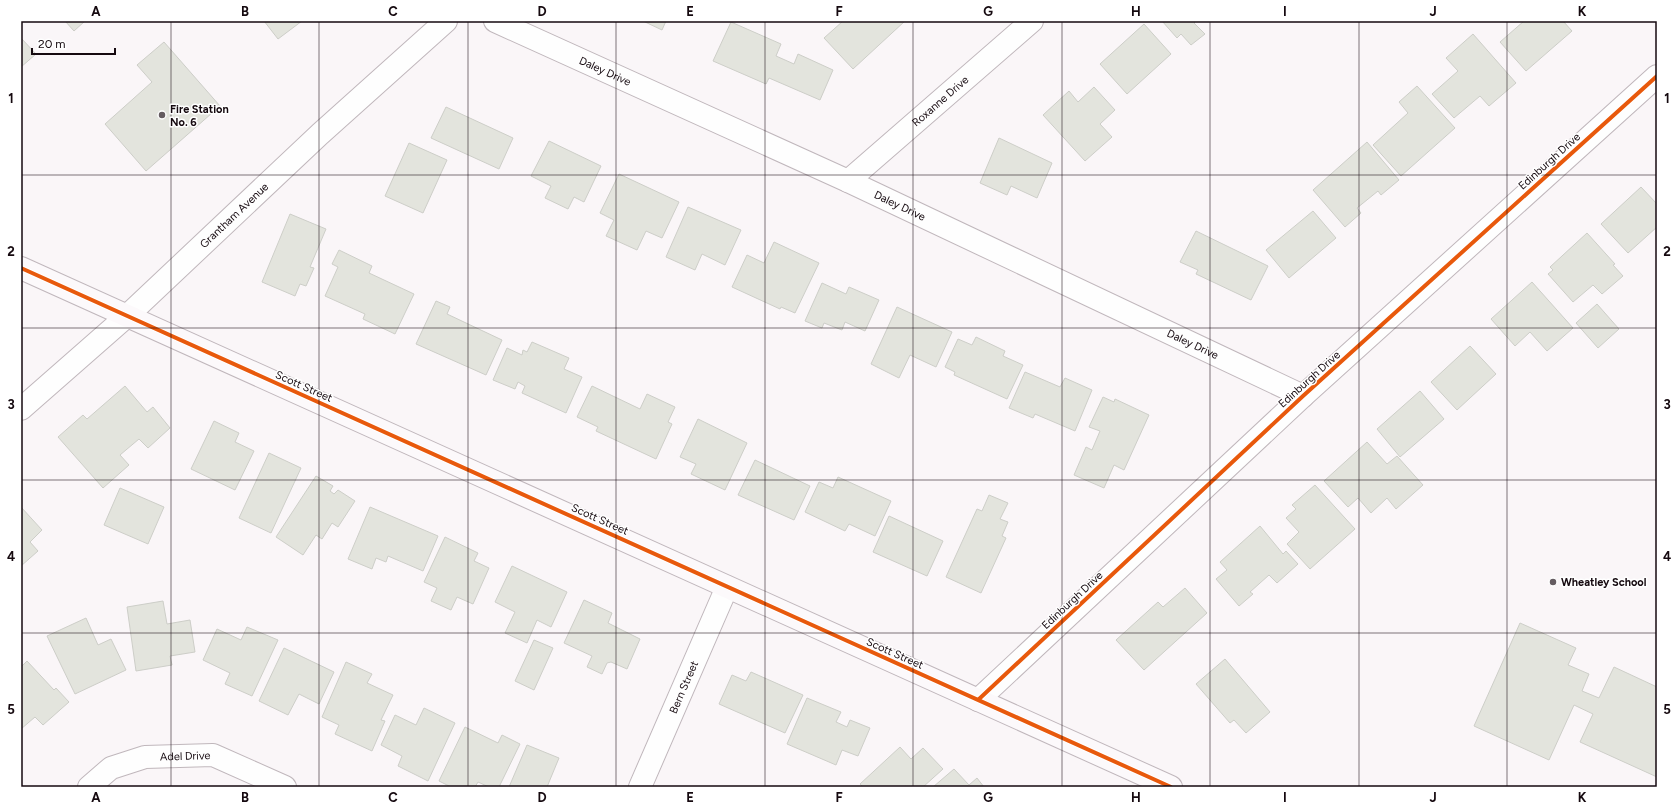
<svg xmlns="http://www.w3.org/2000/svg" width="1678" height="808" viewBox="0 0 1678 808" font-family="Figtree,sans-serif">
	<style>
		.building { fill: #e3e4dd; stroke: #cdcec8 }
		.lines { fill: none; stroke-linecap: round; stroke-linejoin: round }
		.minor-casing { stroke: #c0b7bc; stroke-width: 24 }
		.tertiary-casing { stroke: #c0b7bc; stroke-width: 24 }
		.secondary-casing { stroke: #c0b7bc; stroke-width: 24 }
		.minor { stroke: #fefefe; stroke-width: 22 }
		.tertiary { stroke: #fefefe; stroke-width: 22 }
		.secondary { stroke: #fcf9fb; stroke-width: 22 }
		.cycleway-casing { stroke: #fff; stroke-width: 6 }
		.cycleway { stroke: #e8590c; stroke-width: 4 }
		.grid { fill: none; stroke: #15090f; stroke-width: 1; stroke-opacity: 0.55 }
		.poi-dot { fill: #655c61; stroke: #fff; stroke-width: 1.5 }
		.labels { text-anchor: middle; stroke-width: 3; stroke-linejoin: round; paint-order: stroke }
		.street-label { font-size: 11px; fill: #15090f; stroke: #fff }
		.poi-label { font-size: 11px; font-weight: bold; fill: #15090f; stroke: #fff; text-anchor: start }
		.neatline { fill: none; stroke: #15090f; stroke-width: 1.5 }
		.grid-label { font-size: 13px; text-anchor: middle; font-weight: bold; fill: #15090f }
	</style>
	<rect width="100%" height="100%" fill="#faf6f8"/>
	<path class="building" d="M 65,21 L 85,21 L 74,31 Z
		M 264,21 L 302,21 L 278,39 Z
		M 643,21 L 666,21 L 662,30 Z
		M 843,21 L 905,21 L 853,69 L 824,38 Z
		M 1162,21 L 1196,21 L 1194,23 L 1205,34 L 1191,45 L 1181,34 L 1177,38 Z
		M 1524,21 L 1563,21 L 1572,31 L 1526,71 L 1500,42 Z
		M 731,22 L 781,44 L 776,56 L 794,64 L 798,54 L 833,70 L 820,100 L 769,78 L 766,84 L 713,61 Z
		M 1144,24 L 1171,54 L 1127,94 L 1100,64 Z
		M 1473,34 L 1516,83 L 1489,106 L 1480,96 L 1454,118 L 1432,94 L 1458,71 L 1446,58 Z
		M 21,38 L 36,54 L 21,67 Z
		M 164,42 L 220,106 L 146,171 L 105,124 L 152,82 L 137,65 Z
		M 1417,86 L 1455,128 L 1401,176 L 1373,145 L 1408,113 L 1399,102 Z
		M 1094,87 L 1115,110 L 1100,124 L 1112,137 L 1085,161 L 1043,115 L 1069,91 L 1078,102 Z
		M 446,107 L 513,138 L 499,169 L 431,138 Z
		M 999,138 L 1052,163 L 1037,198 L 1011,186 L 1007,195 L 980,183 Z
		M 549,141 L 601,166 L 584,202 L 574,197 L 568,209 L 545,198 L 551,186 L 531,176 Z
		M 1367,142 L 1399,180 L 1381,195 L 1378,191 L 1357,208 L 1361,213 L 1345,227 L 1313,190 Z
		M 409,143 L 447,160 L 423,213 L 385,196 Z
		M 619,174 L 679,202 L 662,238 L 646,231 L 637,250 L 606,236 L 614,220 L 600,213 Z
		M 1641,187 L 1657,204 L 1657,227 L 1628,253 L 1601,224 Z
		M 688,207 L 741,230 L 725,265 L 702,254 L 695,270 L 666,257 Z
		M 1313,211 L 1336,238 L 1289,278 L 1266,250 Z
		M 290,214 L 326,229 L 310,267 L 314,268 L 306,286 L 300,284 L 295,296 L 262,282 Z
		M 1196,231 L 1268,266 L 1251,300 L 1196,274 L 1198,270 L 1180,262 Z
		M 1587,233 L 1615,264 L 1613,265 L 1623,276 L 1602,294 L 1593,285 L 1573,302 L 1548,274 L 1553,270 L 1550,267 Z
		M 774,242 L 819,263 L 795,313 L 781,307 L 780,309 L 732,287 L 747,255 L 764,263 Z
		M 339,250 L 372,266 L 369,273 L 414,294 L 395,334 L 363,319 L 365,314 L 325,296 L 338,267 L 332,264 Z
		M 1532,282 L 1573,328 L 1547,351 L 1530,332 L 1515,346 L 1491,319 Z
		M 822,283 L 846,294 L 849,287 L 879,300 L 865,331 L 845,322 L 842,330 L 824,323 L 822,328 L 805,321 Z
		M 436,301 L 450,307 L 447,314 L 502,340 L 486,375 L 416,344 Z
		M 1597,304 L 1619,329 L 1598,348 L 1576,323 Z
		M 897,307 L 952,332 L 936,367 L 910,355 L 899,378 L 871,364 Z
		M 976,337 L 1005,351 L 1003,356 L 1023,365 L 1007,399 L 954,375 L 955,372 L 945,367 L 958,339 L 972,345 Z
		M 532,342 L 569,358 L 564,369 L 582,377 L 566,413 L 522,393 L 525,386 L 518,382 L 515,389 L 493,380 L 507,348 L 522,355 L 523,350 L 527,352 Z
		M 1470,346 L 1496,374 L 1457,410 L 1431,382 Z
		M 1025,372 L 1060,387 L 1065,378 L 1092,390 L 1075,431 L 1035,414 L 1033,418 L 1009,408 Z
		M 125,386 L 147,412 L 153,407 L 170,428 L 148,448 L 139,439 L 120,455 L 129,465 L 103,488 L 58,437 L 83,415 L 87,419 Z
		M 592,386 L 640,409 L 647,394 L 675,407 L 668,422 L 672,424 L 656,459 L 596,431 L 598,427 L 577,417 Z
		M 1420,391 L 1444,419 L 1400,457 L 1377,429 Z
		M 1103,397 L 1114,402 L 1115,399 L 1149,415 L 1124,470 L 1114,465 L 1104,488 L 1074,475 L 1086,447 L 1092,450 L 1100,431 L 1089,427 Z
		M 698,419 L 747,443 L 725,490 L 691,474 L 696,464 L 680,457 Z
		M 214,421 L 239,433 L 235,442 L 254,451 L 235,490 L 191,469 Z
		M 1367,442 L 1387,464 L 1397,456 L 1423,485 L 1396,509 L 1387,498 L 1371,513 L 1358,498 L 1348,507 L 1324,481 Z
		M 269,453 L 301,468 L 271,533 L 239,518 Z
		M 755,460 L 810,486 L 794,520 L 738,495 Z
		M 316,476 L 333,486 L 330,491 L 334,494 L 338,490 L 355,501 L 338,527 L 332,523 L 322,539 L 316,535 L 303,555 L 276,537 Z
		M 838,477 L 891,501 L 875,536 L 849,524 L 845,531 L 805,512 L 819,482 L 833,488 Z
		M 1315,485 L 1355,529 L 1310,569 L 1287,544 L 1299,532 L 1286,518 L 1296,509 L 1292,505 Z
		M 120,488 L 164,507 L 148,544 L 104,525 Z
		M 989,495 L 1008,503 L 1000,519 L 1008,522 L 1002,536 L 1006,538 L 981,593 L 946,577 L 977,509 L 982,511 Z
		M 21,507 L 42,530 L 30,542 L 38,551 L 21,566 Z
		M 370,507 L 438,536 L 423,571 L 388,556 L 386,562 L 376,558 L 372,569 L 348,559 Z
		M 889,516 L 943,541 L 927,576 L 873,552 Z
		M 1260,526 L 1283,554 L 1286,551 L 1298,564 L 1277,583 L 1269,575 L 1250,592 L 1253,594 L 1239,606 L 1216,579 L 1227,570 L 1220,562 Z
		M 445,537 L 478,553 L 474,561 L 489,568 L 473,604 L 457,597 L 451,610 L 431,601 L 437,588 L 424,582 Z
		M 512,566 L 567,592 L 551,627 L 537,620 L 527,643 L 505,633 L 515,612 L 495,602 Z
		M 1185,588 L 1207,613 L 1144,670 L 1116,640 L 1158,602 L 1163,607 Z
		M 584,600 L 612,613 L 608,623 L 640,639 L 627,669 L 611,662 L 607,663 L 602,674 L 587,667 L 592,656 L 564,643 Z
		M 163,601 L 167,624 L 190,620 L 195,652 L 170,656 L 172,665 L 136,671 L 127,607 Z
		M 86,618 L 98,645 L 111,639 L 126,670 L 75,694 L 47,636 Z
		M 1520,623 L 1576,648 L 1568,665 L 1589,674 L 1582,691 L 1599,698 L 1614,667 L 1657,687 L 1657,777 L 1580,742 L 1593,714 L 1574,705 L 1549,760 L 1474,726 Z
		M 247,627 L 278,640 L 252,696 L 225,684 L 230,673 L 203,660 L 217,629 L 241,640 Z
		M 534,640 L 553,648 L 534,690 L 515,681 Z
		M 284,648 L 334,672 L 319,704 L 299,694 L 288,715 L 259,701 Z
		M 1225,659 L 1270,712 L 1246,733 L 1234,720 L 1230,723 L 1196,684 Z
		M 27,661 L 54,690 L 56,688 L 69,702 L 43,725 L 35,717 L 21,729 L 21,667 Z
		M 346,662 L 372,674 L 367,683 L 393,695 L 381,720 L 385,721 L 372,751 L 335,734 L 339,725 L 322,717 Z
		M 751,672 L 803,695 L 785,733 L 719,704 L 732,675 L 746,681 Z
		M 807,698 L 841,712 L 836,722 L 847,727 L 850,720 L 870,728 L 858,756 L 842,750 L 836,765 L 787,744 Z
		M 424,708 L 455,723 L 428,781 L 398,766 L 402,756 L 381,745 L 395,715 L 416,725 Z
		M 465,727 L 498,743 L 502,735 L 520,744 L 499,787 L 489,787 L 478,782 L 475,787 L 451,787 L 439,781 Z
		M 527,745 L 559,758 L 547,787 L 509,787 Z
		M 900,747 L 911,759 L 923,748 L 943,769 L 923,787 L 907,787 L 906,786 L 904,787 L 863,787 L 860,784 Z
		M 954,769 L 969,785 L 977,778 L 984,787 L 933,787 Z"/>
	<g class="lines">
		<defs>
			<g id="minor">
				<path id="s1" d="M 495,21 L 848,181 L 1303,396"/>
				<path id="s2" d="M 848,181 L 1032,21"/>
				<path d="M 978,700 L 1303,396 L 1657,76"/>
				<path id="s3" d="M 89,787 L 111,768 L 145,757 L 213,755 L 285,787"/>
				<path id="s4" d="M 640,787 L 727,587"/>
			</g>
			<g id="tertiary">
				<path id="s5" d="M 21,409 L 127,316 L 320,134 L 446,21"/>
			</g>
			<path id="secondary" d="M 21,268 L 1171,787"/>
		</defs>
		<use href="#minor" class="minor-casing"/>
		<use href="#tertiary" class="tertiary-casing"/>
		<use href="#secondary" class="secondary-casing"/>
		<use href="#minor" class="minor"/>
		<use href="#tertiary" class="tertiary"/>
		<use href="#secondary" class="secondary"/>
		<defs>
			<path id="cycleway" d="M 21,268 L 1171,787
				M 978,700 L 1303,396 L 1657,76"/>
		</defs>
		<use href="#cycleway" class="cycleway-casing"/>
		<use href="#cycleway" class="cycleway"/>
	</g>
	<path class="grid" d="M 171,21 L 171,787M 319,21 L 319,787M 468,21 L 468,787M 616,21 L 616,787M 765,21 L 765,787M 913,21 L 913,787M 1062,21 L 1062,787M 1210,21 L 1210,787M 1359,21 L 1359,787M 1507,21 L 1507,787M 21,175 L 1657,175M 21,328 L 1657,328M 21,480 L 1657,480M 21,633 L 1657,633"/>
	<g class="poi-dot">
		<circle cx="162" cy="115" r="4"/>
		<circle cx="1553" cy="582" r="4"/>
	</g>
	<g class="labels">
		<g class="street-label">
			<text dy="4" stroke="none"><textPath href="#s1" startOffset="121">Daley Drive</textPath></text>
			<text dy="4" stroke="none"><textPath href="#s2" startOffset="122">Roxanne Drive</textPath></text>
			<text transform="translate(1549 161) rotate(-42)" y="4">Edinburgh Drive</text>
			<text dy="4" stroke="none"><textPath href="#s1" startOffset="445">Daley Drive</textPath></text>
			<text dy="4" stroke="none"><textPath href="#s5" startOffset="288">Grantham Avenue</textPath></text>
			<text dy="4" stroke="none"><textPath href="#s1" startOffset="769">Daley Drive</textPath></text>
			<text transform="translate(1309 379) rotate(-42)" y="4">Edinburgh Drive</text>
			<text transform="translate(304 386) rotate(24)" y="4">Scott Street</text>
			<text transform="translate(600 519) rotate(24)" y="4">Scott Street</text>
			<text transform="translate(1072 600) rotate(-43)" y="4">Edinburgh Drive</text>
			<text transform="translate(895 653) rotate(24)" y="4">Scott Street</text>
			<text dy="4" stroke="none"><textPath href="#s4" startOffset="109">Bern Street</textPath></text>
			<text dy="4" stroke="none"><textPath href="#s3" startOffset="105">Adel Drive</textPath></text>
		</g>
		<g class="poi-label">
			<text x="170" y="113">Fire Station<tspan x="170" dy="13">No. 6</tspan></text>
			<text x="1561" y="586">Wheatley School</text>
		</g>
	</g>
	<rect width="1678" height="808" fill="none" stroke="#ffffff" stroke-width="44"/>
	<path d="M32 48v6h83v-6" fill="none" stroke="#15090f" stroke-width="2"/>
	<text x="38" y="48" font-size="12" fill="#15090f" stroke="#ffffff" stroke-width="3" paint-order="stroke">20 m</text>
	<rect x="22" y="22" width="1634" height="764" class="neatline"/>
	<g class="grid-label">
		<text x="96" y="16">A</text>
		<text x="245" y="16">B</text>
		<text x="393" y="16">C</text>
		<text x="542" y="16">D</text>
		<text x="690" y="16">E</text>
		<text x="839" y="16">F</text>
		<text x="988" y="16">G</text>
		<text x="1136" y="16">H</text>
		<text x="1285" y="16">I</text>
		<text x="1433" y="16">J</text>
		<text x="1582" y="16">K</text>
		<text x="11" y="103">1</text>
		<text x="1667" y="103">1</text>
		<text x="11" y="256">2</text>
		<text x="1667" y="256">2</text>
		<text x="11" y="409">3</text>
		<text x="1667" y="409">3</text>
		<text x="11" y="561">4</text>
		<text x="1667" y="561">4</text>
		<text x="11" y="714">5</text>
		<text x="1667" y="714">5</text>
		<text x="96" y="802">A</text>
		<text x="245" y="802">B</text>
		<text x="393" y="802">C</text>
		<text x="542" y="802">D</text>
		<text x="690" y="802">E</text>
		<text x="839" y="802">F</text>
		<text x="988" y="802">G</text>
		<text x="1136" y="802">H</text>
		<text x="1285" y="802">I</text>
		<text x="1433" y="802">J</text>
		<text x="1582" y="802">K</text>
	</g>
</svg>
